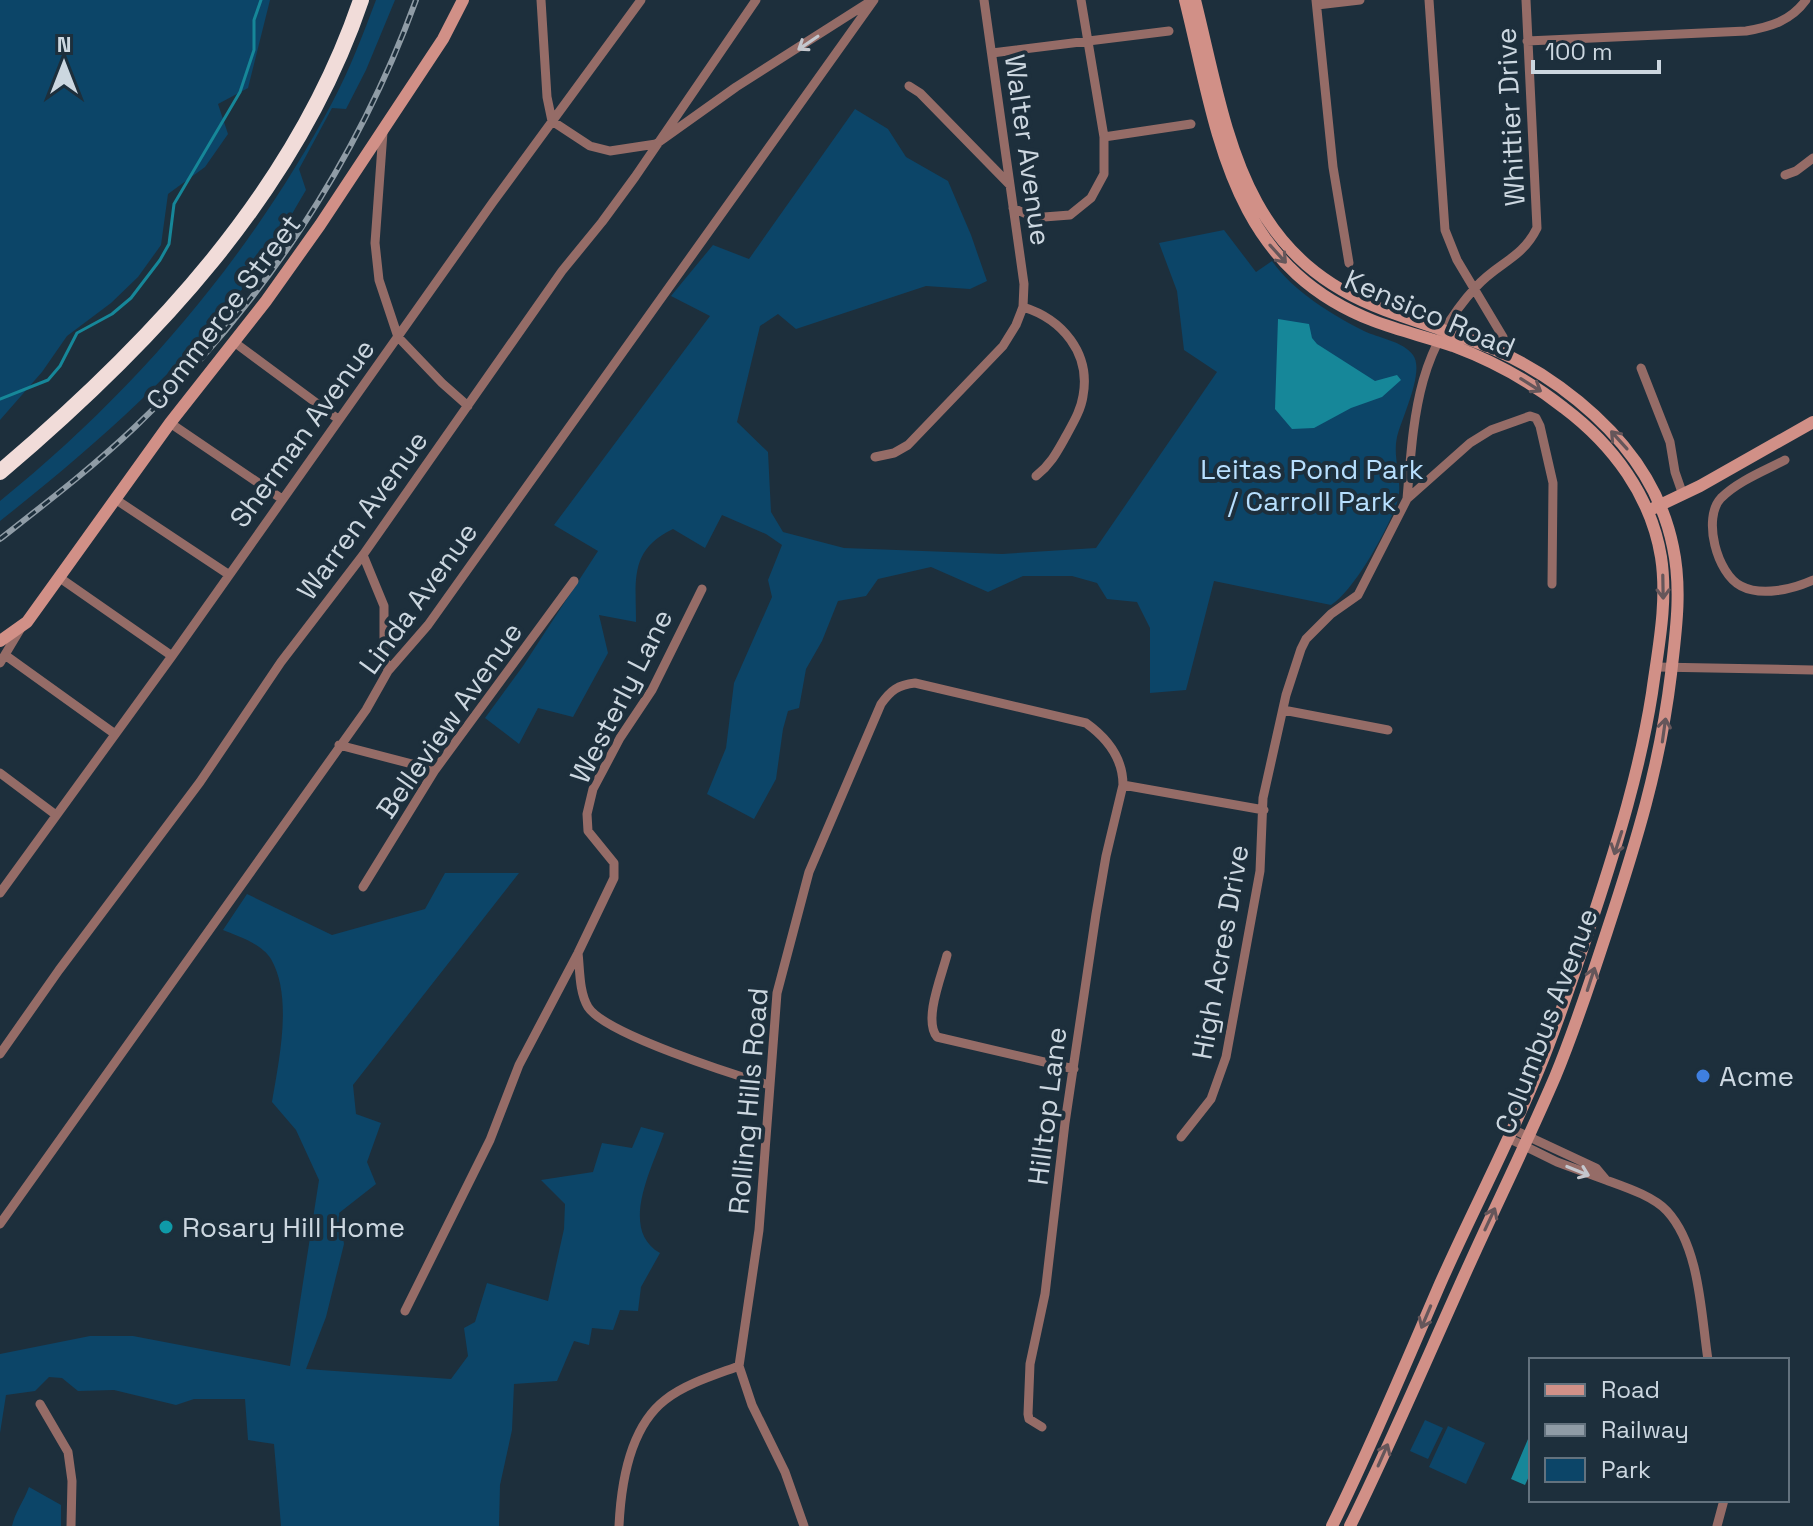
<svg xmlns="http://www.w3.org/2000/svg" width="1813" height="1526" viewBox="0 0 1813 1526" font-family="'Space Grotesk',sans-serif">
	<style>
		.green { fill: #0c4568 }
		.water { fill: #168799 }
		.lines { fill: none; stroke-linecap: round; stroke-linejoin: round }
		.stream { stroke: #168799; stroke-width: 3 }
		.street { stroke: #956c67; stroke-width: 9 }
		.secondary { stroke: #d19087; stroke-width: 12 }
		.highway { stroke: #f1dcd9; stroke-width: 16 }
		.rail-casing { stroke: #8f9ca6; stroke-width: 6 }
		.rail { stroke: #1d2f3c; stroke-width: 3; stroke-dasharray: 9; stroke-linecap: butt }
		.oneway { stroke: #c4c7ce }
		.oneway2 { stroke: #65565a }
		.shop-dot { fill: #3f7fe0; stroke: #1d2f3c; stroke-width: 3 }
		.culture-dot { fill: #0f9aa8; stroke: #1d2f3c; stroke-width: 3 }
		.labels { text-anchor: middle; stroke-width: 8; stroke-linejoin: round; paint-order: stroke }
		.street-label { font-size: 28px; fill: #ccd7e0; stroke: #1d2f3c }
		.park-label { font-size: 28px; fill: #b7dffe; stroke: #1d2f3c }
		.poi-label { font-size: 28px; fill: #ccd7e0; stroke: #1d2f3c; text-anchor: start }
	</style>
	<rect width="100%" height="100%" fill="#1d2f3c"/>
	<path class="green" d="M 0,0 L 270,0 L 248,88 L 218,104 L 228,134 L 205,167 L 168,194 L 161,245 L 138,277 L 111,303 L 67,336 L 42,372 L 0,420 Z
		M 376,0 L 395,0 L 366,70 L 346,109 L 332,108 L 299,169 L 306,190 C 289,218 274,248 254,274 C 179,372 96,445 0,521 L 0,501 C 136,391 251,256 333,101 C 350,69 363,34 376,0 Z
		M 855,109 L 888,129 L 906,157 L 948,181 L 971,235 L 987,281 L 970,289 L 926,286 L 796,329 L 778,314 L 760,326 L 737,422 L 768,452 L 771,512 L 783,532 L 844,548 L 1002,554 L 1096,548 L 1217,372 L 1184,350 L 1177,291 L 1159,243 L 1224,230 L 1256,272 L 1272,261 C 1294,292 1331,314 1364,331 C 1378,338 1403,341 1413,355 C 1425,371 1402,417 1397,437 C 1392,459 1404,482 1397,503 C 1388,529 1354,591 1331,605 L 1214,581 L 1186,690 L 1150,693 L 1150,628 L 1137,602 L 1107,599 L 1097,583 L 1072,576 L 1023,576 L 988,592 L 931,567 L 878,579 L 866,596 L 838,601 L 822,641 L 806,669 L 799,708 L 788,711 L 783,729 L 776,779 L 754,819 L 707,794 L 726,748 L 734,683 L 772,597 L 768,580 L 782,545 L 766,534 L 722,515 L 705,548 L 673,529 C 629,550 636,580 636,622 L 599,615 L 608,653 L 573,717 L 538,708 L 519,744 L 485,718 L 523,666 L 598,551 L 554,525 L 710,316 L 671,296 L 713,245 L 749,259 Z
		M 445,873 L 519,873 L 353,1085 L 356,1114 L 381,1123 L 367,1162 L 376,1184 L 339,1213 L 344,1244 L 326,1317 L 306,1369 L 451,1379 L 468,1356 L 464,1328 L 475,1322 L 487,1283 L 548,1301 L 564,1229 L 565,1204 L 541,1180 L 593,1172 L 602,1143 L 632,1148 L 641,1127 L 664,1133 C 653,1167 618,1229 660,1253 L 641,1287 L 638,1311 L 620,1310 L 613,1330 L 592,1328 L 589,1345 L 574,1341 L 557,1381 L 514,1384 L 512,1430 L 500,1485 L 499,1526 L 281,1526 L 274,1444 L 248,1440 L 245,1399 L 194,1399 L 176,1405 L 114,1390 L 78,1391 L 62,1378 L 49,1377 L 35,1391 L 6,1395 L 0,1433 L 0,1354 L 90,1336 L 133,1336 L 290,1366 L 319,1180 L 296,1130 L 272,1102 C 279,1060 293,997 271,959 C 262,944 238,936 223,930 L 247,894 L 332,935 L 425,909 Z
		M 1425,1420 L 1443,1428 L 1428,1459 L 1410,1451 Z
		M 1448,1426 L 1485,1443 L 1466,1484 L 1429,1467 Z
		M 29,1487 L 61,1505 L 61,1526 L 12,1526 C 15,1512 24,1501 29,1487 Z"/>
	<path class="water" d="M 1278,319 L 1309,324 L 1312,338 L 1317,344 L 1375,381 L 1397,375 L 1401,380 L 1382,397 L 1351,408 L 1314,428 L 1292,429 L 1275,409 Z
		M 1531,1432 L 1531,1472 L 1525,1485 L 1511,1479 Z"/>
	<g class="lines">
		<path class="stream" d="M 0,399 L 48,380 L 60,366 L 77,333 L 112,314 L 131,298 L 160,260 L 169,244 L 174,204 L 240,92 L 254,50 L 254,20 L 261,0"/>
		<path class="street" d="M 541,0 L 547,97 L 552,121 L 590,146 L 610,151 L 656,144 L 736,87 L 871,1
			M 1316,0 L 1333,167 L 1349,263
			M 1429,0 L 1445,230 L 1457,260 L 1503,337
			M 1317,5 L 1360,0
			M 1527,41 L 1746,31 C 1770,27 1791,21 1806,0
			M 992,53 L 1169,31
			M 909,86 L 920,93 L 1010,185
			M 383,132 L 375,243 L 379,280 L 398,337 L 442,383 L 468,406
			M 1104,137 L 1191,124
			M 1785,175 L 1796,171 L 1813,158
			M 1013,208 L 1024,213 L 1044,217 L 1070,215 L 1091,198 L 1104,174 L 1104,137 L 1081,0
			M 1023,307 C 1062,319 1091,353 1083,396 C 1081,410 1073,423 1066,436 C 1057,452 1051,464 1036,476
			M 234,342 L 338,419
			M 1641,368 L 1670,442 L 1675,472 L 1683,495
			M 170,423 L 282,499
			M 875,457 L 894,453 L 908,445 L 1003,346 L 1016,325 L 1023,307 L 1024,284 L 984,0
			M 1785,460 C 1764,471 1738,481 1721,498 C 1702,518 1717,574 1741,586 C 1762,597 1793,589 1813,580
			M 115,499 L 228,574
			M 1407,499 C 1414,416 1416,352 1476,287 C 1497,263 1522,259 1537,228 L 1526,0
			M 363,555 L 384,606 L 384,655 L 388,671
			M 60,578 L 172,656
			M 5,655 L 115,734
			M 0,663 L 21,628
			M 1656,667 L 1813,670
			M 1283,710 L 1388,730
			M 339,745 L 435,770
			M 0,773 L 56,815
			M 1123,785 L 1264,810
			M 363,887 L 435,770 L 574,581
			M 0,893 L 172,656 L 493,202 L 641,0
			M 578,953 C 580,970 579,992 588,1007 C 605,1034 735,1075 769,1085
			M 947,955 C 942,975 923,1020 937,1037 L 1074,1069
			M 0,1054 L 59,970 L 200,782 L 281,662 L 363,555 L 562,271 L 602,222 L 635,177 L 756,0
			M 1181,1137 L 1211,1099 L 1226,1057 L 1260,871 L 1263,798 L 1286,695 L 1301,649 L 1306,639 L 1331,614 L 1358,595 L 1407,499 L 1470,443 L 1491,430 L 1530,416 L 1536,418 L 1540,426 L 1553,483 L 1552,584
			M 1508,1138 L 1557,1162 L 1606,1180 L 1596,1168 L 1512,1129
			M 1606,1180 C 1625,1187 1653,1196 1667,1211 C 1700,1247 1701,1314 1708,1360
			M 0,1224 L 366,710 L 388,671 L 428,625 L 874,0
			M 405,1311 L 490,1140 L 519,1065 L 578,953 L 614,878 L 614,863 L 588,831 L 587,814 L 593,789 L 620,738 L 652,690 L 702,589
			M 40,1404 L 68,1452 L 72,1481 L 71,1526
			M 619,1526 C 621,1484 629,1428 665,1400 C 685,1384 715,1375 739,1366
			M 804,1526 L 785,1472 L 752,1405 L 739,1366 L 759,1230 L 777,993 L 809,872 L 881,704 C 891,690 898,685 915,683 L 1086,723 C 1107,738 1123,758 1123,785 L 1106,856 L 1096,914 L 1065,1123 L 1045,1294 L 1030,1364 L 1028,1414 L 1029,1419 L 1042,1427
			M 1717,1526 L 1724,1500"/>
		<path class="secondary" d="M 1185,0 C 1218,132 1229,265 1374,321 C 1400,331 1427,337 1453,346 C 1493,361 1530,381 1564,408 C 1613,445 1651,496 1661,557 C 1668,602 1658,649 1652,693 C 1640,769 1618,841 1594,914 C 1577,966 1560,1018 1539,1069 C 1509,1142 1472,1212 1440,1284 C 1405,1365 1371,1447 1332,1526
			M 1195,0 C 1228,132 1239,256 1385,310 C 1450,334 1501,344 1560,387 C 1615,427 1659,478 1673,547 C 1682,589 1676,631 1671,674 C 1660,766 1636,843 1607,931 C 1591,980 1575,1029 1555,1077 C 1525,1147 1491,1215 1460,1285 C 1424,1365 1389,1447 1350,1526
			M 1654,508 L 1700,486 L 1813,422
			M 0,641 L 27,622 L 170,423 L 266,301 L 320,225 L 443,39 L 463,0"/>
		<path class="highway" d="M 0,472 C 151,344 296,192 361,0"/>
		<defs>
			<path id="rail" d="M 0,539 C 46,503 93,467 135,427 C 260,308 357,162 416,0"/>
		</defs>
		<use href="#rail" class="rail-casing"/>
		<use href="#rail" class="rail"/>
	</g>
	<defs><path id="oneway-shaft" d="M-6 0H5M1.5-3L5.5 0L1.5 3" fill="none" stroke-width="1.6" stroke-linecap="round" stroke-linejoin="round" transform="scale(2)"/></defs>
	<g class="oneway">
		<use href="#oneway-shaft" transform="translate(808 43) rotate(146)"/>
		<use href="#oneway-shaft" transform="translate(1578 1171) rotate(22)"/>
	</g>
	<g class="oneway2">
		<use href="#oneway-shaft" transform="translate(1278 254) rotate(48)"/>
		<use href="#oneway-shaft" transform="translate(1531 385) rotate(32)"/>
		<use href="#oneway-shaft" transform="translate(1619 440) rotate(-132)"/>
		<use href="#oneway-shaft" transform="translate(1663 587) rotate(89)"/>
		<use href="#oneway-shaft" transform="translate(1664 730) rotate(-82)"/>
		<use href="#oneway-shaft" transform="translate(1618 843) rotate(108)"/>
		<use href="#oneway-shaft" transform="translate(1591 979) rotate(-72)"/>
		<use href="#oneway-shaft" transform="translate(1490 1219) rotate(-65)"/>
		<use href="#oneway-shaft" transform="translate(1426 1317) rotate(113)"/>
		<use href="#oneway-shaft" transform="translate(1383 1455) rotate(-66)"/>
	</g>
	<circle class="shop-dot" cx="1703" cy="1076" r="8"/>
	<circle class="culture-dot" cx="166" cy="1227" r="8"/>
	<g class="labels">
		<g class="street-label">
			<text transform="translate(1510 117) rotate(-93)" y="10">Whittier Drive</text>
			<text transform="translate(1028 150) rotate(82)" y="10">Walter Avenue</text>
			<text transform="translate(223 312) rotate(-53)" y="10">Commerce Street</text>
			<text transform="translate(1430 313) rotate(23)" y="10">Kensico Road</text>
			<text transform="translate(302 433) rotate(-54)" y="10">Sherman Avenue</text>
			<text transform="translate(362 515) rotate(-54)" y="10">Warren Avenue</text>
			<text transform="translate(418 598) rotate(-54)" y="10">Linda Avenue</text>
			<text transform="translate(621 696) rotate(-63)" y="10">Westerly Lane</text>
			<text transform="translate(449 720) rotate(-55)" y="10">Belleview Avenue</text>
			<text transform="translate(1220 952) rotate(-80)" y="10">High Acres Drive</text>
			<text transform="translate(1546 1021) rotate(-69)" y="10">Columbus Avenue</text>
			<text transform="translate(748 1101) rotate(-85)" y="10">Rolling Hills Road</text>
			<text transform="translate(1047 1106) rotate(-83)" y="10">Hilltop Lane</text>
		</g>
		<g class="park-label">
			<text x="1312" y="479">Leitas Pond Park<tspan x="1312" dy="32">/ Carroll Park</tspan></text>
		</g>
		<g class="poi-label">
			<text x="1719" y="1086">Acme</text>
			<text x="182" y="1237">Rosary Hill Home</text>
		</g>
	</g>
	<rect x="1529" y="1358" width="260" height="144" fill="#1d2f3c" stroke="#63727e" stroke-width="2"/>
	<rect x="1545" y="1384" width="40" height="12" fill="#d19087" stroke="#63727e" stroke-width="2"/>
	<text x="1601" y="1398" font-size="24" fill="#ccd7e0">Road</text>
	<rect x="1545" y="1424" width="40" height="12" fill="#8f9ca6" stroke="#63727e" stroke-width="2"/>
	<text x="1601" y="1438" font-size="24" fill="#ccd7e0">Railway</text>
	<rect x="1545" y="1458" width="40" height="24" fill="#0c4568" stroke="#63727e" stroke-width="2"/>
	<text x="1601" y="1478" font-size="24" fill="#ccd7e0">Park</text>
	<g transform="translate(64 64)" stroke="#1d2f3c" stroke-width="6" paint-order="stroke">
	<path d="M0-6L14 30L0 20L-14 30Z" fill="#ccd7e0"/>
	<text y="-12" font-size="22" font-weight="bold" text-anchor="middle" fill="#ccd7e0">N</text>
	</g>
	<path d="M1533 60v12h126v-12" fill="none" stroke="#ccd7e0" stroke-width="4"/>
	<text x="1545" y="60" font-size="24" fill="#ccd7e0" stroke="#1d2f3c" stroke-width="6" paint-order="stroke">100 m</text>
</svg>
